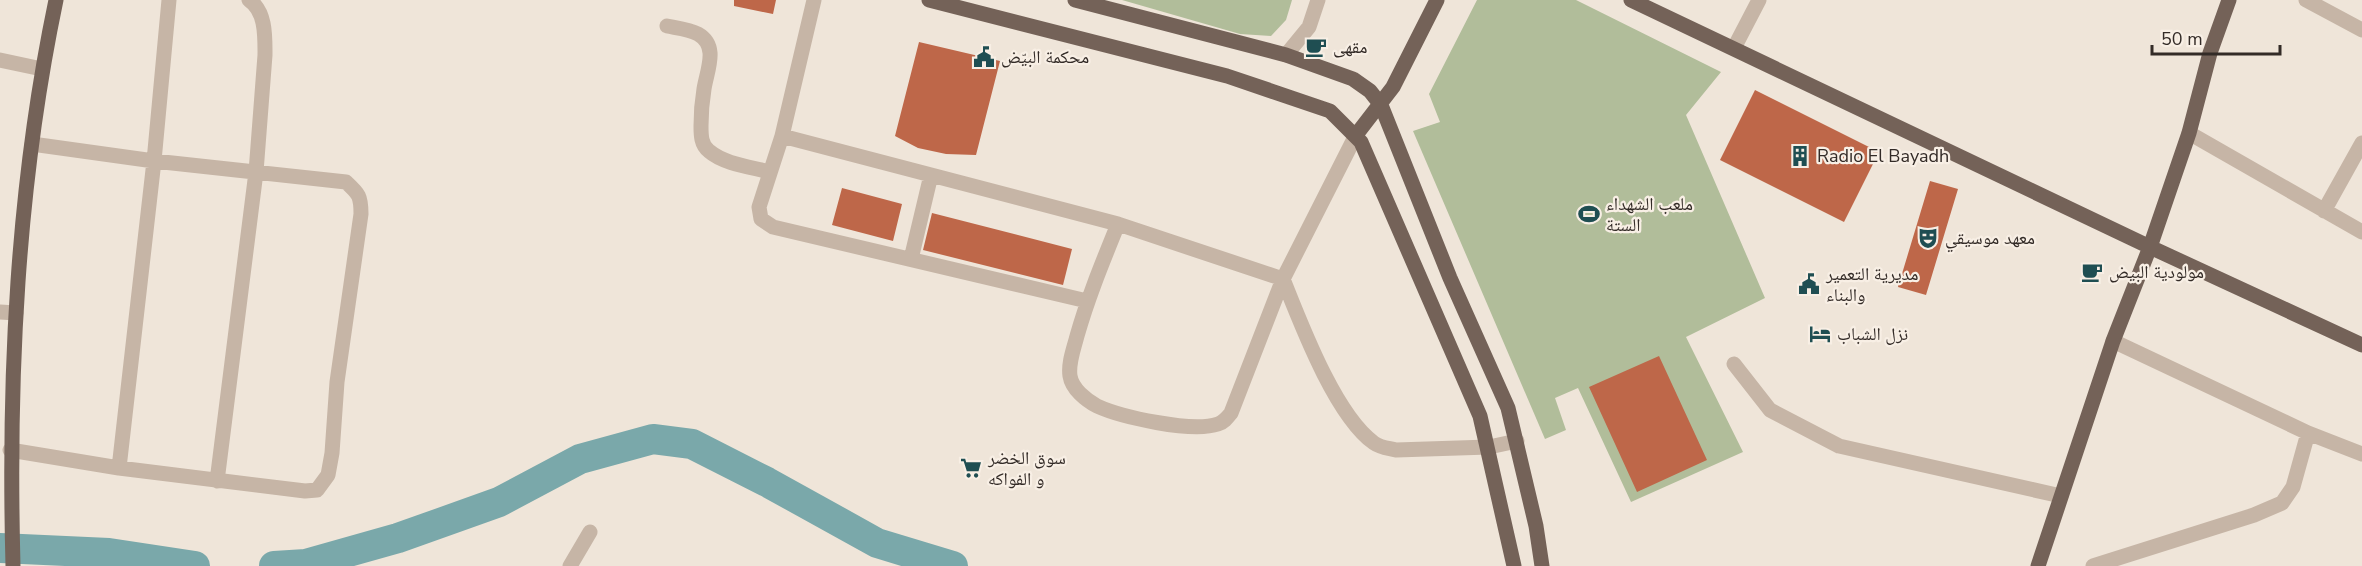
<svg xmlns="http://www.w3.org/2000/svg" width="2362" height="566" viewBox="0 0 2362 566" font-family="'Nunito Sans','Noto Naskh Arabic',sans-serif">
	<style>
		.garden { fill: #b1bd9a }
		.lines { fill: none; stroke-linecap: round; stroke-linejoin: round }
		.river { stroke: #7aa8aa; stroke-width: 30 }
		.building { fill: #be6749 }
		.minor { stroke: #c6b5a6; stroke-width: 15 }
		.major { stroke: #746258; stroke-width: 15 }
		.labels { text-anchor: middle; stroke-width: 4.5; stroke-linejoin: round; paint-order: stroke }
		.poi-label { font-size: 18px; fill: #332b27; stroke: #f8efe5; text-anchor: start }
	</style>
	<rect width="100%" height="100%" fill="#efe5d9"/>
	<path class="garden" d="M 1122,0 L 1292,0 L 1286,20 L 1271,36 L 1240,34 Z
		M 1477,0 L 1576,0 L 1721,72 L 1686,115 L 1765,298 L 1686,337 L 1743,452 L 1631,502 L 1578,388 L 1555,398 L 1566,430 L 1545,439 L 1413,131 L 1440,122 L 1429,94 Z"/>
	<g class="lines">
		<path class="river" d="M 0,548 L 109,553 L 195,566
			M 274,566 L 306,564 L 398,538 L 499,502 L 580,459 L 653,439 L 692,444 L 767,482 L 877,543 L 953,566"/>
	</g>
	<path class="building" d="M 734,0 L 776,0 L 773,14 L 734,6 Z
		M 919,42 L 1000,61 L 976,155 L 946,154 L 918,148 L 895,136 Z
		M 1755,90 L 1879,152 L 1844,222 L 1720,160 Z
		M 1930,181 L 1958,189 L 1926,295 L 1898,287 Z
		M 842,188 L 902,204 L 893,241 L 832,225 Z
		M 932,213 L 1072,249 L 1063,285 L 923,250 Z
		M 1659,356 L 1707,460 L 1637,492 L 1589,387 Z"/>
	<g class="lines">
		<path class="minor" d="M 814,0 L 782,136 L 759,207 L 761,219 L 773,227 L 1087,301
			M 2306,0 L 2362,30
			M 667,26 C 677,28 689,29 698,34 C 719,46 707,70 704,89 C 702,101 701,113 701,126 C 701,135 701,145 709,151 C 724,164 751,167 770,172
			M 1734,48 L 1759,0
			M 1286,55 L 1309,27 L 1318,0
			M 0,60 L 42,69
			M 2189,133 L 2362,232
			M 782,136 L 1118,224 L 1283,279 C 1301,324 1335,415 1374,443 C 1381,448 1388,448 1396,450 L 1489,447 L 1517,441
			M 2324,211 L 2362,143
			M 1118,224 C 1103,261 1088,297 1077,336 C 1074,348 1068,363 1070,376 C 1072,389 1086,400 1097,406 C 1121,417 1192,433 1218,424 C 1224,422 1227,418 1231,413 L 1283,279 L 1356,135
			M 911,259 L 931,175
			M 0,312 L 16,313
			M 2113,341 L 2308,433 L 2362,454
			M 1734,364 L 1770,410 L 1839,446 L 2061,496
			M 10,450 L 119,468 L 305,491 L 317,490 L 328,475 L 332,453 L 337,382 L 361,214 C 361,196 359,194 346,182 L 154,161 L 32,144
			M 119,468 L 154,161 L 169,0
			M 217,481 L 256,172 L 265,55 C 265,37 266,11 249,0
			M 570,566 L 590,532
			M 2093,566 L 2254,515 L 2282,503 L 2293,487 L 2308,433"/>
		<path class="major" d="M 929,0 L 1227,76 L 1330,111 L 1361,142 L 1480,416 L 1514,566
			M 1075,0 L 1286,55 L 1353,79 L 1370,91 L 1381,105 L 1450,278 L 1508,408 L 1536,526 L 1542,566
			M 1631,0 L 2150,247 L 2362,345
			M 1356,135 L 1393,87 L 1437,0
			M 13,566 C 8,376 17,186 56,0
			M 2038,566 L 2113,341 L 2150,247 L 2189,133 L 2210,53 L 2229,0"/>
	</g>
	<defs>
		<symbol id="cafe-bare" viewBox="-9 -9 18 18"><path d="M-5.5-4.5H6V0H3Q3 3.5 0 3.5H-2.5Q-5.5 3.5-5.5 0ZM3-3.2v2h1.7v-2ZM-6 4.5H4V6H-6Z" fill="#1f4e52" stroke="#f8efe5" stroke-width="2.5" paint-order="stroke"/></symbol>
		<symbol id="civic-bare" viewBox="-9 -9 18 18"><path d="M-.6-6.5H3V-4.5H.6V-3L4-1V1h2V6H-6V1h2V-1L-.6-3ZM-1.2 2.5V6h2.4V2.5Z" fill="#1f4e52" stroke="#f8efe5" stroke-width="2.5" paint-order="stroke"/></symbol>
		<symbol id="building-bare" viewBox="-9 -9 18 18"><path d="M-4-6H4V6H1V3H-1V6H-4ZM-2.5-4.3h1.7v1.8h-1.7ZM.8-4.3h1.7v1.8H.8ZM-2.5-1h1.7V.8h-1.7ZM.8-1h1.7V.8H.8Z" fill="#1f4e52" stroke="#f8efe5" stroke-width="2.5" paint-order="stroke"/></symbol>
		<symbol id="stadium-bare" viewBox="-9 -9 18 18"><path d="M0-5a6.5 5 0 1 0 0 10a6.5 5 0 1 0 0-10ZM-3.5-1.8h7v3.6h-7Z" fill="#1f4e52" stroke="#f8efe5" stroke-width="2.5" paint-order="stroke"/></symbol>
		<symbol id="theatre-bare" viewBox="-9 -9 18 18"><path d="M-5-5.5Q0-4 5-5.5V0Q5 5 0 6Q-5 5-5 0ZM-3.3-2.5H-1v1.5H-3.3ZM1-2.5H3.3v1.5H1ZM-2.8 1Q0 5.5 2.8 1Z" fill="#1f4e52" stroke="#f8efe5" stroke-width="2.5" paint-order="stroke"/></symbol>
		<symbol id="hotel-bare" viewBox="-9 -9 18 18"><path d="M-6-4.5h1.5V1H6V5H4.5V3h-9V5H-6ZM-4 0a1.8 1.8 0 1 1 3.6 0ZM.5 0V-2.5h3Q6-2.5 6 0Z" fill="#1f4e52" stroke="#f8efe5" stroke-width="2.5" paint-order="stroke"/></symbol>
		<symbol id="supermarket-bare" viewBox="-9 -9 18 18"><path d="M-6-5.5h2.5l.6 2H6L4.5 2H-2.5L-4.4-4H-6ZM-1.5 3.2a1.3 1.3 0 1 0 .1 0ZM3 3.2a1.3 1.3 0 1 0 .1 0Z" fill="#1f4e52" stroke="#f8efe5" stroke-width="2.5" paint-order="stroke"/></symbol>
	</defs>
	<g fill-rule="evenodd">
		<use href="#cafe-bare" x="1301" y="32" width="30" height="30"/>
		<use href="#civic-bare" x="969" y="42" width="30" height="30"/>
		<use href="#building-bare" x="1785" y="141" width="30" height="30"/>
		<use href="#stadium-bare" x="1574" y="199" width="30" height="30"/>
		<use href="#theatre-bare" x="1913" y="223" width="30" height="30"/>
		<use href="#cafe-bare" x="2077" y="257" width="30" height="30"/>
		<use href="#civic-bare" x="1794" y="269" width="30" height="30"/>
		<use href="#hotel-bare" x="1805" y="319" width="30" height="30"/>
		<use href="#supermarket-bare" x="956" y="453" width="30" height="30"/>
	</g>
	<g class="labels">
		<g class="poi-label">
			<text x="1333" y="53">مقهى</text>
			<text x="1001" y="63">محكمة البيّض</text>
			<text x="1817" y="162">Radio El Bayadh</text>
			<text x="1606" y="210">ملعب الشهداء<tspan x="1606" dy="21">الستة</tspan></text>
			<text x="1945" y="244">معهد موسيقي</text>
			<text x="2109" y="278">مولودية البيض</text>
			<text x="1826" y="280">مديرية التعمير<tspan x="1826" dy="21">والبناء</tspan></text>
			<text x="1837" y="340">نزل الشباب</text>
			<text x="988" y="464">سوق الخضر<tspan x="988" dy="21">و الفواكه</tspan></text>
		</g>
	</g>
	<path d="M2152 45v9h128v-9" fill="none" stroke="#332b27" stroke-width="3"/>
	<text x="2161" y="45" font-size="18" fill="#332b27" stroke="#f8efe5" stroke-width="4.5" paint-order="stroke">50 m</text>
</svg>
